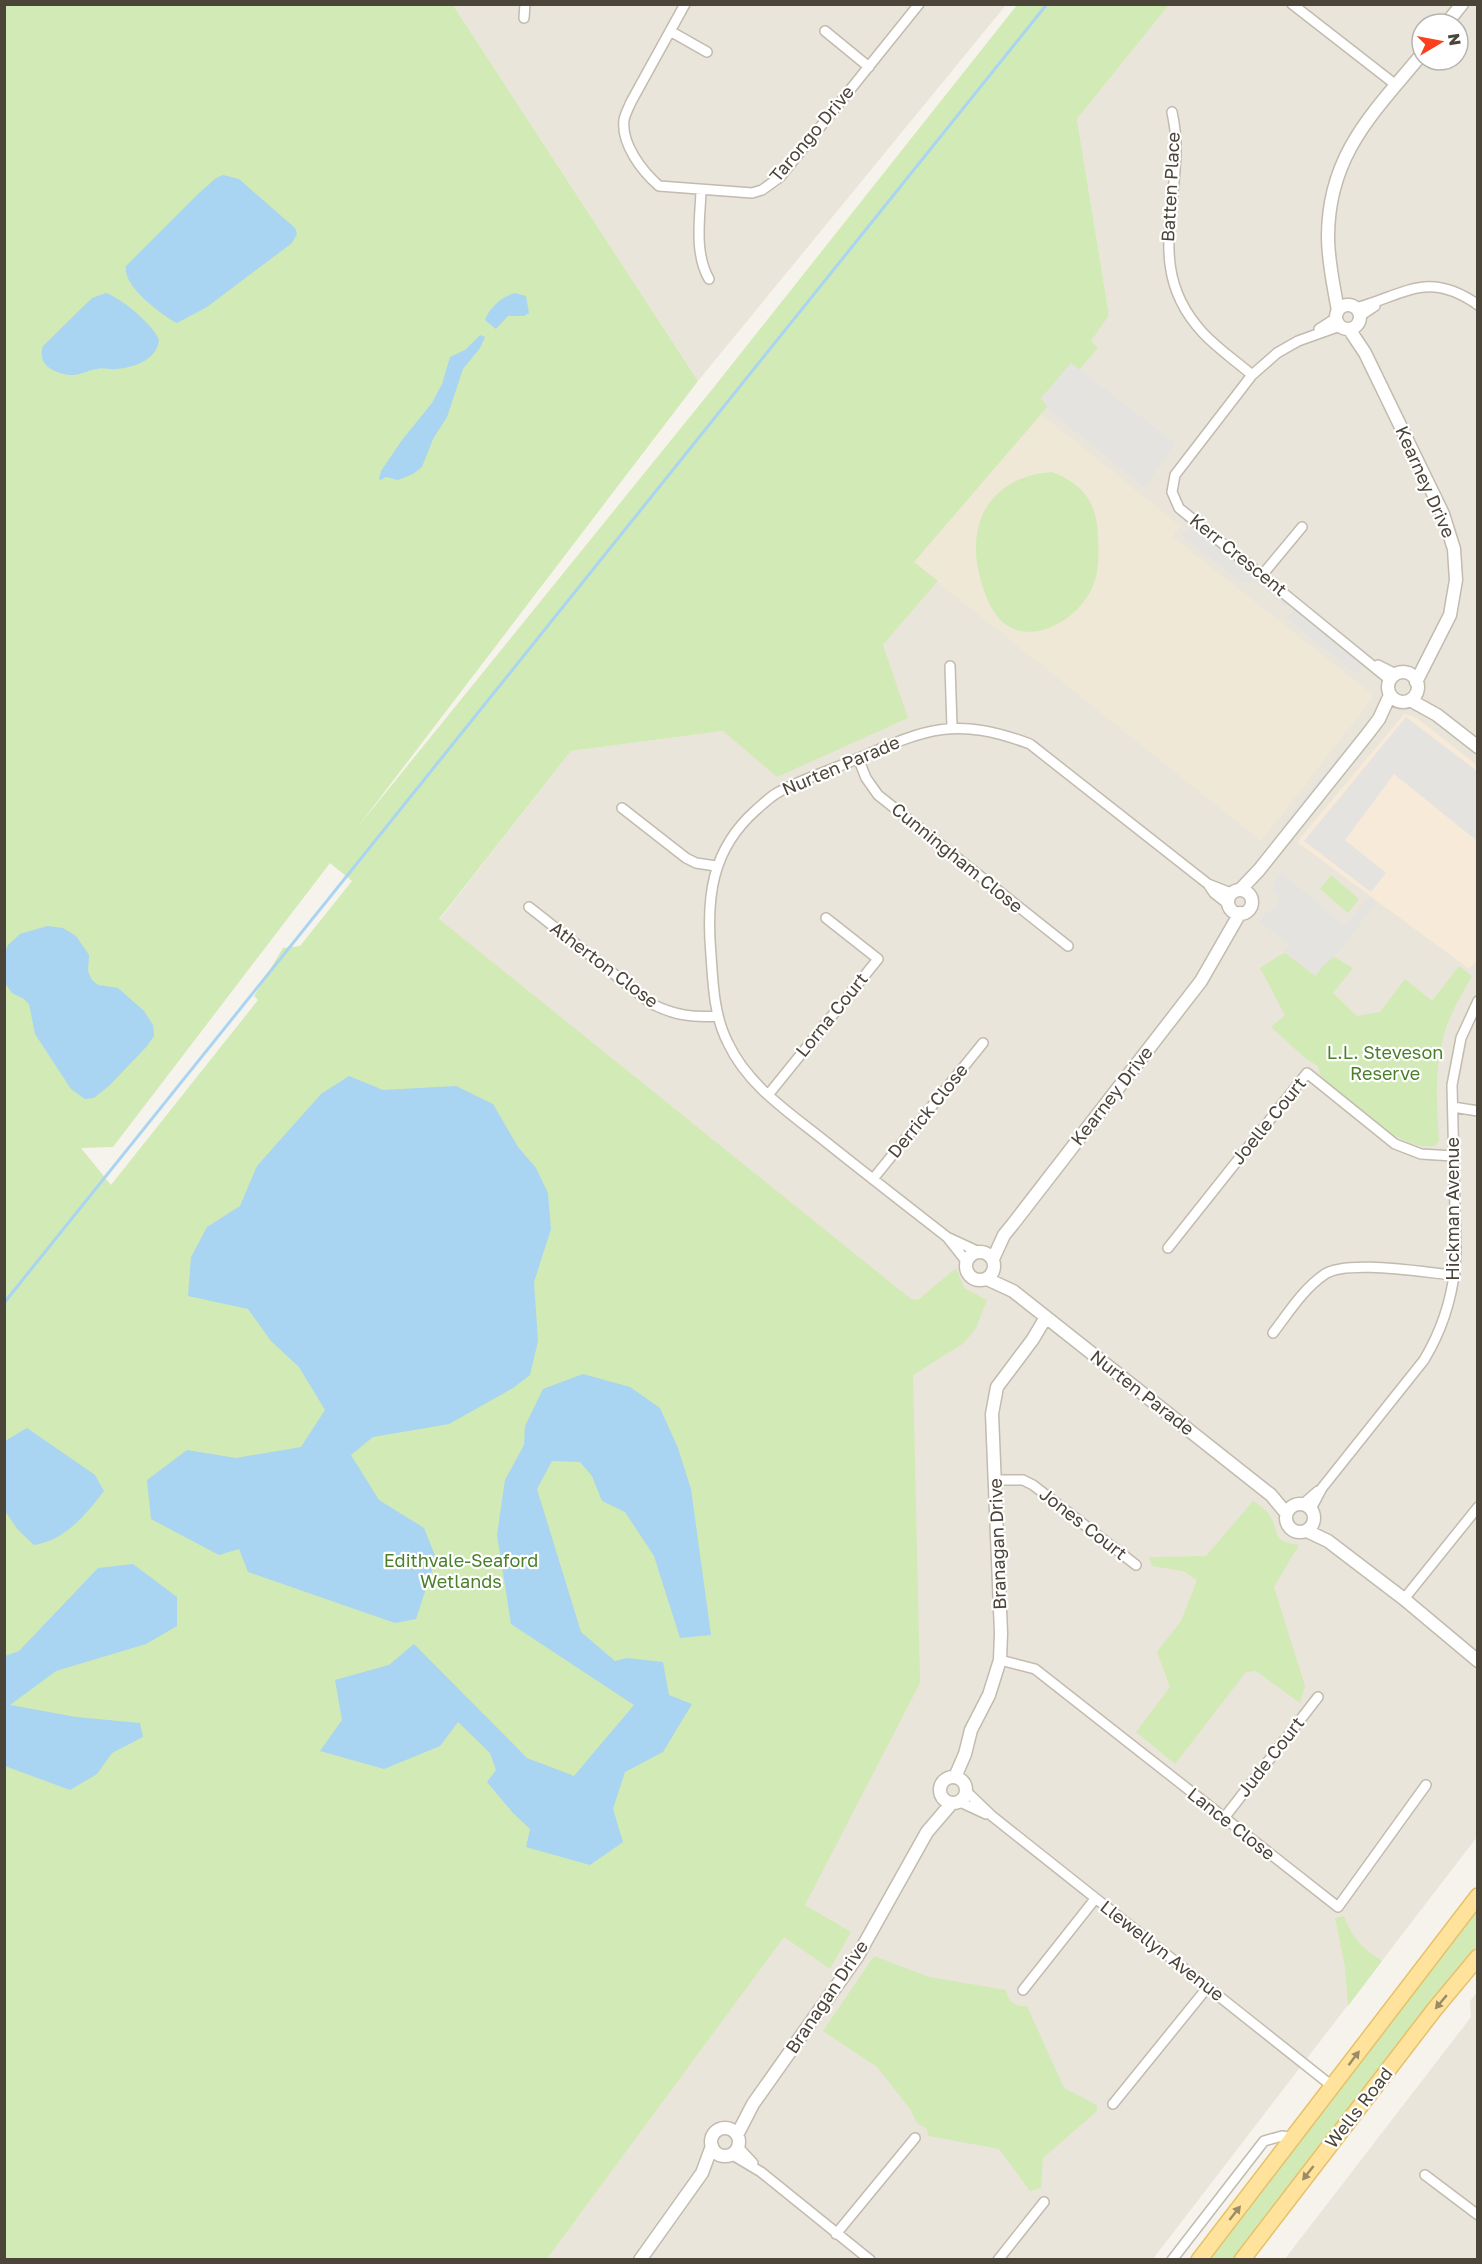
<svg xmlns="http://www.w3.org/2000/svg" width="1482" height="2264" viewBox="0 0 1482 2264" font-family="'Golos Text',sans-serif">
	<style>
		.residential { fill: #eae5da; fill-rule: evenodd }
		.commercial { fill: #f7ead8 }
		.education { fill: #efe8d6 }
		.green { fill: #d2eab5; fill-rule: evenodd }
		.parking { fill: #e5e3e0 }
		.water { fill: #a9d4f2 }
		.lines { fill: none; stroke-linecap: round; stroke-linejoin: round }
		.stream { stroke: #a9d4f2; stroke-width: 3 }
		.minor-casing { stroke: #c2bbae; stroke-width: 12 }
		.tertiary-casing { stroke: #c2bbae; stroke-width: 15 }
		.primary-casing { stroke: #e6c16a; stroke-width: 18 }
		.minor { stroke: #fff; stroke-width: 9 }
		.tertiary { stroke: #fff; stroke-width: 12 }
		.primary { stroke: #ffe39c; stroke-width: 15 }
		.oneway { fill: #9c8c66 }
		.labels { text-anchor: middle; stroke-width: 4.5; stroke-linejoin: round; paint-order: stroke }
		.street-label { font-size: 18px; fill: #4b4439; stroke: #fff }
		.park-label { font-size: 18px; fill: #4a7f2a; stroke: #fff }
	</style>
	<rect width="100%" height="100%" fill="#f6f3ec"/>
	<path class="residential" d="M 453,5 L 1006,5 L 698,381 Z
		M 1169,5 L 1477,5 L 1477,1837 L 1153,2259 L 547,2259 L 784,1936 L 439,920 L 571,751 L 723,731 L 778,777 L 883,645 L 938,581 L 913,562 L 1109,315 L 1077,119 ZM 1422,24 L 1458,24 L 1458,60 L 1422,60 Z
		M 1477,1992 L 1477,2259 L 1284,2260 L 1471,2017 L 1470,2001 Z"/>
	<path class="commercial" d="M 1404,714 L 1417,718 L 1477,765 L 1477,960 L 1469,969 L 1297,842 Z"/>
	<path class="education" d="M 1037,411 L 1180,526 L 1173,537 L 1374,696 L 1261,841 L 913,562 Z"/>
	<path class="green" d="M 4,5 L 453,5 L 698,381 L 357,828 L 714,387 L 1017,5 L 1169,5 L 1077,119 L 1109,315 L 1091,341 L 1098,348 L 914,562 L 938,581 L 883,645 L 908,718 L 777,777 L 723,731 L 571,751 L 439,919 L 911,1299 L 918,1300 L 956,1268 L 964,1288 L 987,1300 L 976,1328 L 964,1343 L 913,1375 L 920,1683 L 805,1905 L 851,1932 L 830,1969 L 784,1937 L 547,2259 L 5,2259 ZM 330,863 L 352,881 L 300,946 L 283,948 L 254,996 L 258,1000 L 111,1185 L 81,1148 L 113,1147 Z
		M 1052,472 C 1083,484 1097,502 1098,537 C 1099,554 1099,575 1091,590 C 1078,617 1038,644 1008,626 C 990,616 980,582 977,563 C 970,510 1000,476 1052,472 Z
		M 1331,875 L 1359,899 L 1348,913 L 1320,889 Z
		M 1285,953 L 1315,975 L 1331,955 L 1353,968 L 1333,993 L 1357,1016 L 1380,1012 L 1405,979 L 1432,1001 L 1459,966 L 1472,976 C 1466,987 1459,998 1454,1009 C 1433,1050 1436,1096 1439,1141 L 1435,1146 C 1430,1146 1425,1147 1421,1146 C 1395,1143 1349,1100 1327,1083 L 1321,1077 L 1318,1066 L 1305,1058 L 1271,1027 L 1285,1015 L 1260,968 L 1280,955 Z
		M 1253,1501 C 1258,1504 1265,1509 1268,1513 C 1282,1533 1268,1540 1299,1545 L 1274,1587 L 1305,1686 L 1300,1703 L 1256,1671 L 1246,1672 L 1175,1764 L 1136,1732 L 1170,1687 L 1157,1652 L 1181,1621 L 1197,1580 L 1183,1571 L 1152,1566 L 1149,1557 L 1206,1556 Z
		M 1477,1911 L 1477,1946 L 1235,2259 L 1207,2260 Z
		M 1344,1916 C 1353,1940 1362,1947 1382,1961 L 1348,2006 L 1345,1967 L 1335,1918 Z
		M 874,1956 L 929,1977 L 1006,1990 C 1008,2002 1015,2007 1027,2006 L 1064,2088 L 1097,2105 L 1097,2111 L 1043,2158 L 1041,2188 L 1030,2191 L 999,2149 L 929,2136 L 926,2128 L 917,2123 L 910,2109 L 877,2067 L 823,2031 Z"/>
	<path class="parking" d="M 1071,363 L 1175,443 L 1145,488 L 1050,411 L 1041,398 Z
		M 1195,520 L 1260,573 L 1257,578 L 1289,604 L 1286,607 L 1254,581 L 1242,583 L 1182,536 Z
		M 1298,604 L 1367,661 L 1356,674 L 1286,618 Z
		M 1406,717 L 1477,771 L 1477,841 L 1394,774 L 1345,840 L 1386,873 L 1371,892 L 1304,841 Z
		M 1339,755 L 1341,757 L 1283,829 L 1281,827 Z
		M 1281,872 L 1345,926 L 1369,897 L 1376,903 L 1339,952 L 1324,965 L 1315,976 L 1284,951 L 1289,945 L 1260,922 L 1265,912 L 1269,913 L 1280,899 L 1272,888 Z"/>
	<path class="water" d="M 223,175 L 239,179 L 295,228 L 297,234 L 292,243 L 207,307 L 177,323 C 162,315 122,286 126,266 L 197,195 L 216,178 Z
		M 106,293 C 122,299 153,324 159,340 C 157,360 133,368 116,369 C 110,370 103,367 97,369 C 89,370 83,374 74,375 C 57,375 36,366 43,346 L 92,298 Z
		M 515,293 L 526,296 L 529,313 L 524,316 L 508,316 L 496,329 L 485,320 C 490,307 502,297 515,293 Z
		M 480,335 L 485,337 L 480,348 L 463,369 L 447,417 L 433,439 L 422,467 L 413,474 L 398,480 L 386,477 L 381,480 L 379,479 L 381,471 L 402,440 L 432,403 L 442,384 L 450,357 L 465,350 Z
		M 47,926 L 63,928 L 76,936 L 89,955 L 88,971 L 92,980 L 98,985 L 118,988 L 144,1011 L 153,1025 L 154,1036 L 147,1046 L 110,1085 L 94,1098 L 85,1099 L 71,1089 L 35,1034 L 29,1004 L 24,999 L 12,993 L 5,983 L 5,952 L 8,945 L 20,934 Z
		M 349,1076 L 383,1090 L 456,1086 L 493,1104 L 518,1147 L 536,1168 L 548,1193 L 551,1229 L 534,1282 L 538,1341 L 530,1375 L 513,1388 L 449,1424 L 373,1437 L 351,1455 L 379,1500 L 424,1528 L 436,1558 L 416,1619 L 395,1623 L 248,1572 L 239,1549 L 219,1555 L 151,1519 L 147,1480 L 187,1450 L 236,1458 L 301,1447 L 325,1410 L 299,1367 L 271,1341 L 248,1309 L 188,1296 L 191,1257 L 207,1227 L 240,1206 L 257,1166 L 321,1094 Z
		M 583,1374 L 630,1387 L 660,1408 L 678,1448 L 691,1489 L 711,1635 L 680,1638 L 654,1556 L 625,1512 L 602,1501 L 592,1476 L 580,1462 L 552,1461 L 537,1489 L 581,1632 L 615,1661 L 627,1658 L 663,1662 L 669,1695 L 692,1704 L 663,1752 L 625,1772 L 613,1809 L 623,1842 L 590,1865 L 526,1847 L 530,1829 L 513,1813 L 487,1782 L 496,1770 L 490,1753 L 458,1722 L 440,1746 L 384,1769 L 320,1751 L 342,1720 L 335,1680 L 389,1665 L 414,1644 L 527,1758 L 574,1776 L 634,1705 L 511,1624 L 497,1535 L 505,1480 L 524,1445 L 525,1426 L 543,1389 Z
		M 27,1428 L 95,1475 L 104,1491 C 86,1514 66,1540 34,1545 L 18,1530 L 5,1511 L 5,1441 Z
		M 133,1564 L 177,1597 L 177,1626 L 146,1644 L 56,1671 L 10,1705 L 76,1717 L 140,1723 L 143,1737 L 112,1753 L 97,1774 L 70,1790 L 5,1766 L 5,1656 L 19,1651 L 98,1568 Z"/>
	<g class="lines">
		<path class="stream" d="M 4,1303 L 1047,4"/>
		<defs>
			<path id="minor" d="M 685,4 L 631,102 C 629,107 625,114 624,120 C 621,144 642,171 659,186 L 752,193 L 762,190 L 780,177 L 919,4
				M 1292,4 L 1396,85
				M 524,18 L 525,4
				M 670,31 L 707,52
				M 825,31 L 869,67
				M 1172,112 C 1174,122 1176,133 1176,144 C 1177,213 1147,273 1203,333 C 1218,349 1236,361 1252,375
				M 701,191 C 700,219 694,253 709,279
				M 1356,308 C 1406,294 1428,270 1478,305
				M 1360,316 L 1375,306
				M 1340,326 L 1298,341 L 1277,353 L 1252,375 L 1175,475 L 1172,492 L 1179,508 L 1390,680
				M 1319,329 L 1336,318
				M 1263,574 L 1302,527
				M 1378,665 L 1396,674
				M 950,666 L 952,727
				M 858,758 L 866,778 L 878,795 L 1068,946
				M 622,808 L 686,858 L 696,863 L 716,866
				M 1208,884 L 1231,893
				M 529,907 L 652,1004 C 674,1015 693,1018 718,1016
				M 768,1095 L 878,959 L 826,918
				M 1453,1107 L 1478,1111
				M 873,1179 L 983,1043
				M 949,1238 L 977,1251
				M 1168,1248 L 1307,1073 L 1395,1144 L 1421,1154 L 1453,1156
				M 966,1261 L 947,1237 C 906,1205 866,1174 826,1142 C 790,1113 748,1086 728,1043 C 714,1016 713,984 711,955 C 706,898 711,850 756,810 C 763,804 770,797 777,793 C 800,780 828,771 852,761 C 924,730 952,715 1030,744 L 1208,884 L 1214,893 L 1228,904
				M 1273,1333 C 1289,1312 1303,1289 1325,1274 C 1348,1259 1426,1273 1455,1275
				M 995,1480 L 1023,1480 L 1033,1485 L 1136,1565
				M 1303,1504 L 1318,1491
				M 1311,1509 L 1322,1488 L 1424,1360 C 1445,1325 1455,1290 1456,1250 L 1452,1085 L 1461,1038 L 1478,1001
				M 1404,1599 L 1478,1507
				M 1000,1660 L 1035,1669 L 1338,1907 L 1426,1785
				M 966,1791 L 992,1816 L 1332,2086
				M 960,1802 L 986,1814
				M 1224,1818 L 1318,1697
				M 1023,1990 L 1095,1899
				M 1113,2104 L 1207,1988
				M 738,2147 L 753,2163
				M 731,2154 L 761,2172 L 870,2260
				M 1425,2175 L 1478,2215
				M 836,2234 L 915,2138
				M 998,2260 L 1044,2202
				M 1172,2260 L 1264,2141 L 1282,2136 L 1293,2138"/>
			<path id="tertiary" d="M 1446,24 L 1462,4
				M1336 317a12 12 0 1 1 24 0a12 12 0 1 1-24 0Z
				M 1338,311 C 1334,287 1328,262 1328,237 C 1328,155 1373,113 1422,54
				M 1349,329 L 1365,353 L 1443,514 L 1454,549 L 1456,580 L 1450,615 L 1416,682
				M1388 687a15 15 0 1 1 30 0a15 15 0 1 1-30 0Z
				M 1410,700 L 1437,715 L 1478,747
				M 1240,890 L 1259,870 L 1366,736 L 1379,719 L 1390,695
				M1228 902a12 12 0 1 1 24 0a12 12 0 1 1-24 0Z
				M966 1266a14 14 0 1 1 28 0a14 14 0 1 1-28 0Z
				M 993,1259 L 1004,1235 L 1013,1224 L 1201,981 L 1240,913
				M 987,1279 L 1013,1291 L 1271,1495 L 1286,1513
				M1286 1518a14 14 0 1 1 28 0a14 14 0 1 1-28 0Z
				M 1307,1531 L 1328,1541 L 1404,1599 L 1478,1661
				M940 1790a13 13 0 1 1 26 0a13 13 0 1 1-26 0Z
				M 955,1777 L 965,1754 L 971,1730 L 989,1695 L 1000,1660 L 1001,1633 L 992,1414 L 997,1387 L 1033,1339 L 1046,1317
				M711 2142a14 14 0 1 1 28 0a14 14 0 1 1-28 0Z
				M 737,2135 L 753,2104 L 857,1957 L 927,1832 L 951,1804
				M 640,2260 L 702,2173 L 712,2146"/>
			<path id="primary" d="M 1199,2260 L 1478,1896
				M 1242,2260 L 1434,2010 L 1478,1957"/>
		</defs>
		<use href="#minor" class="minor-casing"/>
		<use href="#tertiary" class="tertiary-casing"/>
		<use href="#primary" class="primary-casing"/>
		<use href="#minor" class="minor"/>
		<use href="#tertiary" class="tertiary"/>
		<use href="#primary" class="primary"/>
	</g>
	<defs><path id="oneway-solid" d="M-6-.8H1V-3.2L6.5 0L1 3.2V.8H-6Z" transform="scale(1.5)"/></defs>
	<g class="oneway">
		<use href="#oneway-solid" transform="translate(1441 2002) rotate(130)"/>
		<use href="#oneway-solid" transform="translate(1354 2058) rotate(-53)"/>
		<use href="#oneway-solid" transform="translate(1308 2173) rotate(128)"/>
		<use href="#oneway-solid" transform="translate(1235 2213) rotate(-52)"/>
	</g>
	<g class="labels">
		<g class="street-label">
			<text transform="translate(812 134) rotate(-50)" y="6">Tarongo Drive</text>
			<text transform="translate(1171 187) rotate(-87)" y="6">Batten Place</text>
			<text transform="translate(1425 482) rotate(66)" y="6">Kearney Drive</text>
			<text transform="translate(1238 555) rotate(39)" y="6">Kerr Crescent</text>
			<text transform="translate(841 766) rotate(-23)" y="6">Nurten Parade</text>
			<text transform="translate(957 858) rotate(39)" y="6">Cunningham Close</text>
			<text transform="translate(604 965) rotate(37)" y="6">Atherton Close</text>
			<text transform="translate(832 1015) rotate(-51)" y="6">Lorna Court</text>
			<text transform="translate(1112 1096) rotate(-52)" y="6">Kearney Drive</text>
			<text transform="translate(928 1111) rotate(-51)" y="6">Derrick Close</text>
			<text transform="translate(1269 1121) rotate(-51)" y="6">Joelle Court</text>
			<text transform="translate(1453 1209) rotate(-90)" y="6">Hickman Avenue</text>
			<text transform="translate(1142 1393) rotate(38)" y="6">Nurten Parade</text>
			<text transform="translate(1083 1524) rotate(38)" y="6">Jones Court</text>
			<text transform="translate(998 1544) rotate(-92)" y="6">Branagan Drive</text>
			<text transform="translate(1271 1757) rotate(-52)" y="6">Jude Court</text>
			<text transform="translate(1231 1824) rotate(38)" y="6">Lance Close</text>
			<text transform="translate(1162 1951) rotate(38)" y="6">Llewellyn Avenue</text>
			<text transform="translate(827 1997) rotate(-56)" y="6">Branagan Drive</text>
			<text transform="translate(1359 2108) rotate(-52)" y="6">Wells Road</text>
		</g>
		<g class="park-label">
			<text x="1385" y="1059">L.L. Steveson<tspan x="1385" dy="21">Reserve</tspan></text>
			<text x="461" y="1567">Edithvale-Seaford<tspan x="461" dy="21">Wetlands</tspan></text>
		</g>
	</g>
	<rect width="1482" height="2264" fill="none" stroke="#4b4439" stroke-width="12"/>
	<g transform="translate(1440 42) rotate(80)"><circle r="28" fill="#ffffff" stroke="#b7b4b0" stroke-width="1.5"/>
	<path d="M0-4.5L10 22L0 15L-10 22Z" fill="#fc3f1d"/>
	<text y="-9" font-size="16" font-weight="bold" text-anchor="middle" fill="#4b4439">N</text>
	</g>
</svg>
